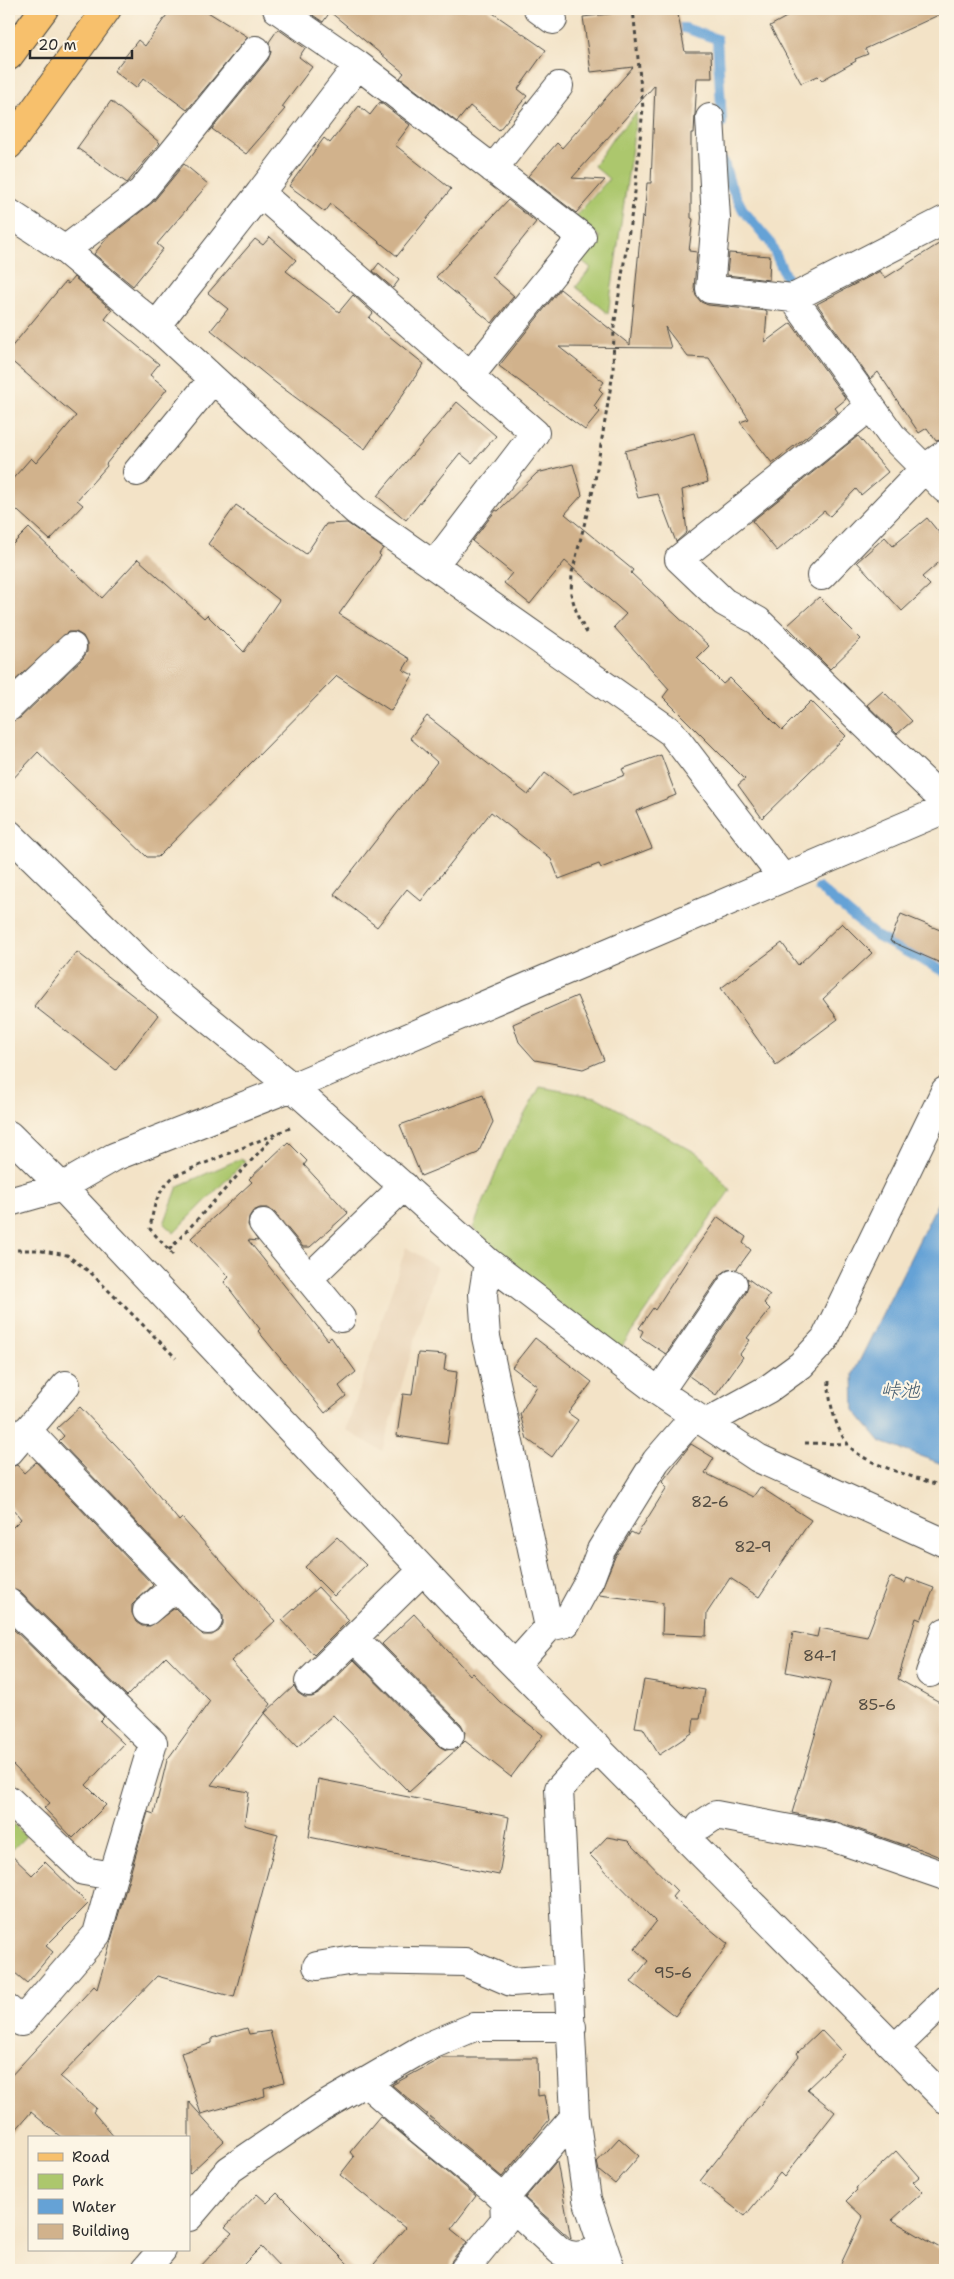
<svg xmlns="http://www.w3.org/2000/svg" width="954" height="2279" viewBox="0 0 954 2279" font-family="'Shantell Sans','Klee One',sans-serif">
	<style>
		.built { fill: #e9d4b8 }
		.green { fill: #acc76d; stroke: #6c794c }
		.water { fill: #65a2d6; stroke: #486680 }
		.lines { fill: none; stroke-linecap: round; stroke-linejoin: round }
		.stream { stroke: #65a2d6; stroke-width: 10 }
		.building { fill: #d1b28c }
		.minor-casing { stroke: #494742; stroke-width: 30 }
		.major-casing { stroke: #494742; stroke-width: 30 }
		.path { stroke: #494742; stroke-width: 3; stroke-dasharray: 4 4; stroke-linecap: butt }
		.minor { stroke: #fff; stroke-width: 28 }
		.major { stroke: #f7c06c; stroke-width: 28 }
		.labels { text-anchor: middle; stroke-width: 4.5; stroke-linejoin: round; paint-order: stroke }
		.number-label { font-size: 16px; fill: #544d43 }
		.water-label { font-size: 20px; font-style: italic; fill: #425b6f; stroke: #fcf5e5 }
	</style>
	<rect width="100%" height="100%" fill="#fcf5e5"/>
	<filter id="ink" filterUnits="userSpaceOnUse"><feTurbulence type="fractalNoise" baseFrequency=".02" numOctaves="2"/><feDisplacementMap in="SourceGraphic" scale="10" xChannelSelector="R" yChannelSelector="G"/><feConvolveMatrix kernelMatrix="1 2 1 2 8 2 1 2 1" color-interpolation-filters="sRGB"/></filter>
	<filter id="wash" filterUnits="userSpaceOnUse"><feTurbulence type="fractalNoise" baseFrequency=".0096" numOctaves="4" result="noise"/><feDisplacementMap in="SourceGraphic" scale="20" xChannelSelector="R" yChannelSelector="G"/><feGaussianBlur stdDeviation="1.12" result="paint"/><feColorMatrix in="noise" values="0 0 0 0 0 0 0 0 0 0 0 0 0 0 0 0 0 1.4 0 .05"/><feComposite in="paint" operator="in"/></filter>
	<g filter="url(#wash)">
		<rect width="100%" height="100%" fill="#f3e3c7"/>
		<path class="built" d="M 406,1247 L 437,1267 L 382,1451 L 346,1430 Z"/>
		<path class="green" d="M 637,112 L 608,314 L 576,287 L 591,268 L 581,260 L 600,237 L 575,217 L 609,179 L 594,166 L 613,138 Z
			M 540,1087 L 596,1097 L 700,1155 L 730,1190 L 620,1349 L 543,1291 L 473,1228 L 505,1149 Z
			M 240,1159 L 245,1161 L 174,1233 L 164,1224 L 178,1186 Z
			M 9,1820 L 26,1836 L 9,1853 Z"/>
		<path class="water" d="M 945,1188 L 945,1465 L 881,1442 L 854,1410 L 853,1374 Z"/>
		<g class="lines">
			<path class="stream" d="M 667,28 L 685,28 L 717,39 L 722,123
				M 724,162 L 730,184 L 743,210 L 770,242 L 790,286
				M 819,888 L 876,936 L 945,972"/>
		</g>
		<g id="blocks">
			<path class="building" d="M 171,9 L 203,9 L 248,37 L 187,110 L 144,78 L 136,88 L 114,71 L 138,40 L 145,46 Z
				M 304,9 L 487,9 L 546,50 L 518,89 L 527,96 L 499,130 L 470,106 L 457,122 L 400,78 L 404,73 L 330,12 L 323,22 Z
				M 652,9 L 677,9 L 685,52 L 711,52 L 712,78 L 697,78 L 694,133 L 691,133 L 691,218 L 693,219 L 689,251 L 697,252 L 694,288 L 696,296 L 701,302 L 708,305 L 767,311 L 765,342 L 791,323 L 846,399 L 835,408 L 838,412 L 772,463 L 740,422 L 749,419 L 709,358 L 688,357 L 665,327 L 671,348 L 559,347 L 604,382 L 599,389 L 603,393 L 594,406 L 600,412 L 585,430 L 499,366 L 560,289 L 630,345 L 642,216 L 644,218 L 647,183 L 651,183 L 655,85 L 572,178 L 605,180 L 576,213 L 528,176 L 557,143 L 562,148 L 633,67 L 591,72 L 583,17 Z
				M 801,9 L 945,9 L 945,12 L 865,49 L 868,54 L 855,59 L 856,61 L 822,80 L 818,76 L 801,83 L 770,26 Z
				M 278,29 L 305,48 L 299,57 L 312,67 L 282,107 L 285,109 L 246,154 L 212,129 L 268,60 L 271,52 L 269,42 Z
				M 111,101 L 160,143 L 127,183 L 77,148 Z
				M 380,102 L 410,125 L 395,145 L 451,189 L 397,256 L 331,204 L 325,212 L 289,186 L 324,138 L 330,143 L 359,106 L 370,115 Z
				M 184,164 L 208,184 L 157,244 L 163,249 L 133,286 L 94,254 L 107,238 L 153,202 Z
				M 508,200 L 536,222 L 492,277 L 514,296 L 492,323 L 436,277 Z
				M 270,237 L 296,260 L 286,271 L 339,312 L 353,295 L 373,313 L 369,318 L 380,327 L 379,328 L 424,364 L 365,449 L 276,383 L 211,330 L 228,309 L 208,293 L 255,239 L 263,245 Z
				M 945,240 L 945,439 L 936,441 L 927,428 L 919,433 L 878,372 L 870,379 L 817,304 L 880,271 L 885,278 Z
				M 729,253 L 770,256 L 769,280 L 727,275 Z
				M 379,263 L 399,280 L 393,288 L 373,271 Z
				M 74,277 L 112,310 L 105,319 L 159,364 L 150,375 L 167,389 L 106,464 L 107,466 L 77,500 L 83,505 L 50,540 L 9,503 L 9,483 L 31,458 L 36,463 L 76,416 L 9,359 L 9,350 L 65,282 L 68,284 Z
				M 457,402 L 496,436 L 472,463 L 460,453 L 406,520 L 377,496 Z
				M 694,433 L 708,482 L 682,490 L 687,532 L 676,542 L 658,494 L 638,498 L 625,451 Z
				M 858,436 L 888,472 L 861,495 L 856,489 L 830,516 L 824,511 L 777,551 L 752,521 Z
				M 573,464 L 582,495 L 565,514 L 633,570 L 631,573 L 709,646 L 697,658 L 723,684 L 730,678 L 782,730 L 811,701 L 846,736 L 762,818 L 738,785 L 745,779 L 663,697 L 669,689 L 614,627 L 626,614 L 565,561 L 530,604 L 504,583 L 512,573 L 472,541 L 496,510 L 498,511 L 537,473 Z
				M 236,505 L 306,554 L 326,524 L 347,523 L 383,548 L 379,554 L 381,556 L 339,614 L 410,659 L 403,670 L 413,675 L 391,711 L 337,676 L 158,857 L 147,857 L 38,752 L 9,783 L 9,722 L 20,718 L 83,658 L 87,652 L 87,644 L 83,636 L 76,632 L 68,632 L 9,686 L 9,548 L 29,528 L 102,598 L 138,559 L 204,618 L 207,615 L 244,652 L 279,600 L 208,544 Z
				M 927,518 L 945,540 L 945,557 L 922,577 L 930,585 L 902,611 L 857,562 L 885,537 L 893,546 Z
				M 819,597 L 861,639 L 830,669 L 787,626 Z
				M 883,691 L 912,721 L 897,734 L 867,705 Z
				M 427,716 L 528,795 L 545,773 L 573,794 L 625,775 L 622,769 L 661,755 L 676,795 L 636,811 L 652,848 L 601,868 L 599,864 L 559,879 L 551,859 L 491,812 L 421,901 L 407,889 L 377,927 L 334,894 L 437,762 L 410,738 Z
				M 901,914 L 945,932 L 945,965 L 890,941 Z
				M 842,923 L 872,953 L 823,999 L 838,1019 L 776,1065 L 721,988 L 782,943 L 798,965 Z
				M 77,952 L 158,1015 L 116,1070 L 34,1006 Z
				M 577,996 L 604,1060 L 583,1069 L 535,1060 L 519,1042 L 513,1024 Z
				M 483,1095 L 493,1122 L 478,1153 L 421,1176 L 400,1125 Z
				M 288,1142 L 307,1161 L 304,1165 L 348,1213 L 310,1247 L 303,1247 L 275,1213 L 268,1208 L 260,1208 L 253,1211 L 249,1217 L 248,1225 L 258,1241 L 248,1240 L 328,1340 L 331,1337 L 356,1372 L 339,1386 L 346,1396 L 325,1413 L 258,1331 L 260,1329 L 224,1282 L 229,1277 L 191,1238 L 252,1182 L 249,1179 Z
				M 718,1217 L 746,1237 L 743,1243 L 751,1250 L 737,1269 L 727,1270 L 720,1275 L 666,1354 L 640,1337 L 643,1331 L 639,1328 L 653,1308 L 655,1310 L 689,1257 Z
				M 747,1278 L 770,1295 L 764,1303 L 770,1309 L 747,1338 L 750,1340 L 740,1354 L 743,1357 L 716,1395 L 689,1376 L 746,1293 L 748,1286 Z
				M 535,1338 L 592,1382 L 568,1413 L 578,1420 L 552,1457 L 527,1439 L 520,1414 L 537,1386 L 512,1367 Z
				M 418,1353 L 446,1355 L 444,1370 L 457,1372 L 447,1444 L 397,1436 L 403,1394 L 412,1395 Z
				M 80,1407 L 130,1460 L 179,1521 L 182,1518 L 275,1621 L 231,1661 L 271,1704 L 211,1785 L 249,1792 L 244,1825 L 278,1834 L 234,1997 L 157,1976 L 60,2077 L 96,2108 L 93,2112 L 115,2138 L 62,2138 L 31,2112 L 9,2138 L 9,2078 L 94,1986 L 97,1989 L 148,1812 L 154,1814 L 167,1760 L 210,1701 L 166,1656 L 127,1696 L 20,1592 L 9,1588 L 9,1531 L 21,1519 L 9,1504 L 9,1467 L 17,1465 L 24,1473 L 36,1462 L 153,1585 L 132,1605 L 132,1613 L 136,1622 L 142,1626 L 150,1626 L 175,1608 L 203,1635 L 212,1635 L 219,1631 L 223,1624 L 223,1616 L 219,1609 L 59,1441 L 64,1436 L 57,1428 Z
				M 691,1444 L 714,1458 L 705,1473 L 753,1497 L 760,1487 L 811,1520 L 759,1597 L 730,1578 L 707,1613 L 706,1636 L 662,1634 L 663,1603 L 599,1595 L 615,1557 L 631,1532 L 637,1535 L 667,1487 L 662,1482 Z
				M 337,1537 L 366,1565 L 334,1596 L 305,1567 Z
				M 890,1577 L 905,1583 L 907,1578 L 934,1588 L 921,1620 L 916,1618 L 898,1679 L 945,1705 L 945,1859 L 907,1844 L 907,1846 L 837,1822 L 792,1813 L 831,1681 L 786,1672 L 793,1632 L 817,1637 L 819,1628 L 867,1637 Z
				M 318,1587 L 349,1620 L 314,1655 L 282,1620 Z
				M 414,1614 L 470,1675 L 472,1673 L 500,1702 L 543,1735 L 511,1777 L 465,1741 L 462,1744 L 465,1732 L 461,1724 L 382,1644 Z
				M 9,1625 L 104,1717 L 100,1721 L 124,1744 L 86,1785 L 106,1805 L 73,1838 L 44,1808 L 50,1803 L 9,1761 Z
				M 354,1660 L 439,1746 L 446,1750 L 458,1748 L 409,1792 L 333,1715 L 297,1747 L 265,1713 L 294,1686 L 298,1693 L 304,1697 L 312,1697 L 320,1693 Z
				M 644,1680 L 705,1690 L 700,1719 L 694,1719 L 692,1733 L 659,1755 L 643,1728 L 635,1727 Z
				M 318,1779 L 509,1817 L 499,1875 L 309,1837 Z
				M 607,1837 L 628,1841 L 677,1891 L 672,1897 L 728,1944 L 675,2016 L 631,1982 L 648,1961 L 635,1949 L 656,1922 L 590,1855 Z
				M 9,1853 L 32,1875 L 45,1862 L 88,1904 L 46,1946 L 53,1952 L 27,1983 L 9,1968 Z
				M 247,2028 L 249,2034 L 270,2031 L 284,2082 L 264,2088 L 265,2096 L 201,2114 L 181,2053 L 212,2043 L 212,2038 Z
				M 821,2030 L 844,2054 L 807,2089 L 835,2112 L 784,2177 L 780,2173 L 745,2216 L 700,2181 L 799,2056 L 797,2053 Z
				M 442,2058 L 537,2058 L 538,2096 L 544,2095 L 549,2120 L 502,2177 L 392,2085 Z
				M 189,2102 L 224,2141 L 189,2174 Z
				M 380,2116 L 476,2196 L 451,2229 L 467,2242 L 452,2260 L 449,2270 L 369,2270 L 405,2228 L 340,2175 L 354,2157 L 350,2152 Z
				M 619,2138 L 639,2156 L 615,2184 L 599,2171 L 597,2162 Z
				M 896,2151 L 919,2177 L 913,2182 L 923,2192 L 892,2220 L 945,2251 L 945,2270 L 838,2270 L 863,2217 L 846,2201 L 857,2190 L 856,2188 Z
				M 556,2162 L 557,2162 L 571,2239 L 525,2198 Z
				M 277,2193 L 354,2270 L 283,2270 L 261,2247 L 238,2270 L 197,2270 L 232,2233 L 225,2227 L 257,2194 L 267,2203 Z"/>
		</g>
	</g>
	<g filter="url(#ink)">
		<use href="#blocks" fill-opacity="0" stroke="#494742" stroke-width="1"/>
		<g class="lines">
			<defs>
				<path id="minor" d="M 277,9 L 358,65 L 582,237 L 469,377
					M 538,9 L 553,20
					M 710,118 L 716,218 L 710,289 L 793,298
					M 493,169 L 559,86
					M 260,193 L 358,65
					M 9,213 L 65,250 L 156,326 L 355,510 L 671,732 L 782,877
					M 945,220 L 793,298 L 892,436 L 945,489
					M 65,250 L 141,192 L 256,50
					M 156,326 L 260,193 L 535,433 L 434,565
					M 871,406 L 679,559 L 724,602 L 758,621 L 945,802
					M 137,472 L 213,379
					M 821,576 L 925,468 L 945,454
					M 9,707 L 72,647
					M 9,834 L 150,972 L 292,1087 L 488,1262 L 483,1294 L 486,1337 L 549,1627 L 515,1665
					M 9,1135 L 62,1187 L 474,1624 L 945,2099
					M 9,1202 L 62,1187 L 114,1157 L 292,1087 L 945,809
					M 263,1223 L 341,1318
					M 488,1262 L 659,1392 L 758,1458 L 945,1543
					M 309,1278 L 404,1186
					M 659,1392 L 733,1284
					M 706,1423 L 768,1389 L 801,1365 L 825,1339 L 945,1091
					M 27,1430 L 208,1620
					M 9,1452 L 66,1385
					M 9,1603 L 153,1743 L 113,1876
					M 147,1611 L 175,1587
					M 549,1627 L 566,1623 L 590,1579 L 601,1550 L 656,1461 L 695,1416
					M 355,1639 L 450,1735
					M 930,1673 L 945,1632
					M 309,1682 L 423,1570
					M 598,1747 L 559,1789 L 575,2116 L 587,2199 L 611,2270
					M 9,1800 L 84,1871 L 113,1876 L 97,1934 L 21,2022 L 9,2010
					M 701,1825 L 716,1815 L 832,1837 L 945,1876
					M 317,1966 L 354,1960 L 465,1962 L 511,1982 L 569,1978
					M 895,2048 L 945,2000
					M 365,2082 L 420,2130 L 496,2192 L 560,2251 C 575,2260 587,2254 603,2249
					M 189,2217 L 229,2170 L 319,2109 L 422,2049 L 474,2027 L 572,2027
					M 145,2270 L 162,2250
					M 464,2270 L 505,2220 L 504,2199 L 575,2116"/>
				<path id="major" d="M 9,56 L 44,9
					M 9,145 L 107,9"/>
			</defs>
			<use href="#minor" class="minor-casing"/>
			<use href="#major" class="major-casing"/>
			<path class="path" d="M 587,633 L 578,617 L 571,594 L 572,573 L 594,486 L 613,373 L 614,327 L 635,192 L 643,108 L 633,9
				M 9,1250 L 36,1250 L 67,1255 L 91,1273 L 176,1358
				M 169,1250 L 274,1136
				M 173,1255 L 150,1229 C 154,1204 156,1194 174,1176 L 290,1128
				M 829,1381 C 828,1402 837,1434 852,1449 C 870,1466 921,1479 945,1487
				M 805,1443 L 849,1444"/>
			<use href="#minor" class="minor"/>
			<use href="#major" class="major"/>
		</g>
	</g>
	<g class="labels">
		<g class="number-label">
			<text x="710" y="1507">82-6</text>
			<text x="753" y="1552">82-9</text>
			<text x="820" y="1661">84-1</text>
			<text x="877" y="1710">85-6</text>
			<text x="673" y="1978">95-6</text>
		</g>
		<g class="water-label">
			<text x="900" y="1397">峠池</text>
		</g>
	</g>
	<rect width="954" height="2279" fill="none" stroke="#fcf5e5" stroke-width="30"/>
	<rect x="28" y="2136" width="162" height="115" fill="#fcf5e5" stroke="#a8a49b"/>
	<rect x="38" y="2153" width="25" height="8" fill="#f7c06c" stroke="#a8a49b"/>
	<text x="72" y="2162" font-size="15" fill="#2b2b2b">Road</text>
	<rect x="38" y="2174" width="25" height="15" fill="#acc76d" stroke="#a8a49b"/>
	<text x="72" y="2186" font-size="15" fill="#2b2b2b">Park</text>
	<rect x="38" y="2199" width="25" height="15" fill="#65a2d6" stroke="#a8a49b"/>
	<text x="72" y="2212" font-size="15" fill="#2b2b2b">Water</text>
	<rect x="38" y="2224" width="25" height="15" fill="#d1b28c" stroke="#a8a49b"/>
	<text x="72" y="2236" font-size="15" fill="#2b2b2b">Building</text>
	<path d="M30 50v8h102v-8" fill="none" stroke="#2b2b2b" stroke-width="2.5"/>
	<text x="38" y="50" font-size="15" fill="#2b2b2b" stroke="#fcf5e5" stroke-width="4" paint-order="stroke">20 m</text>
</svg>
